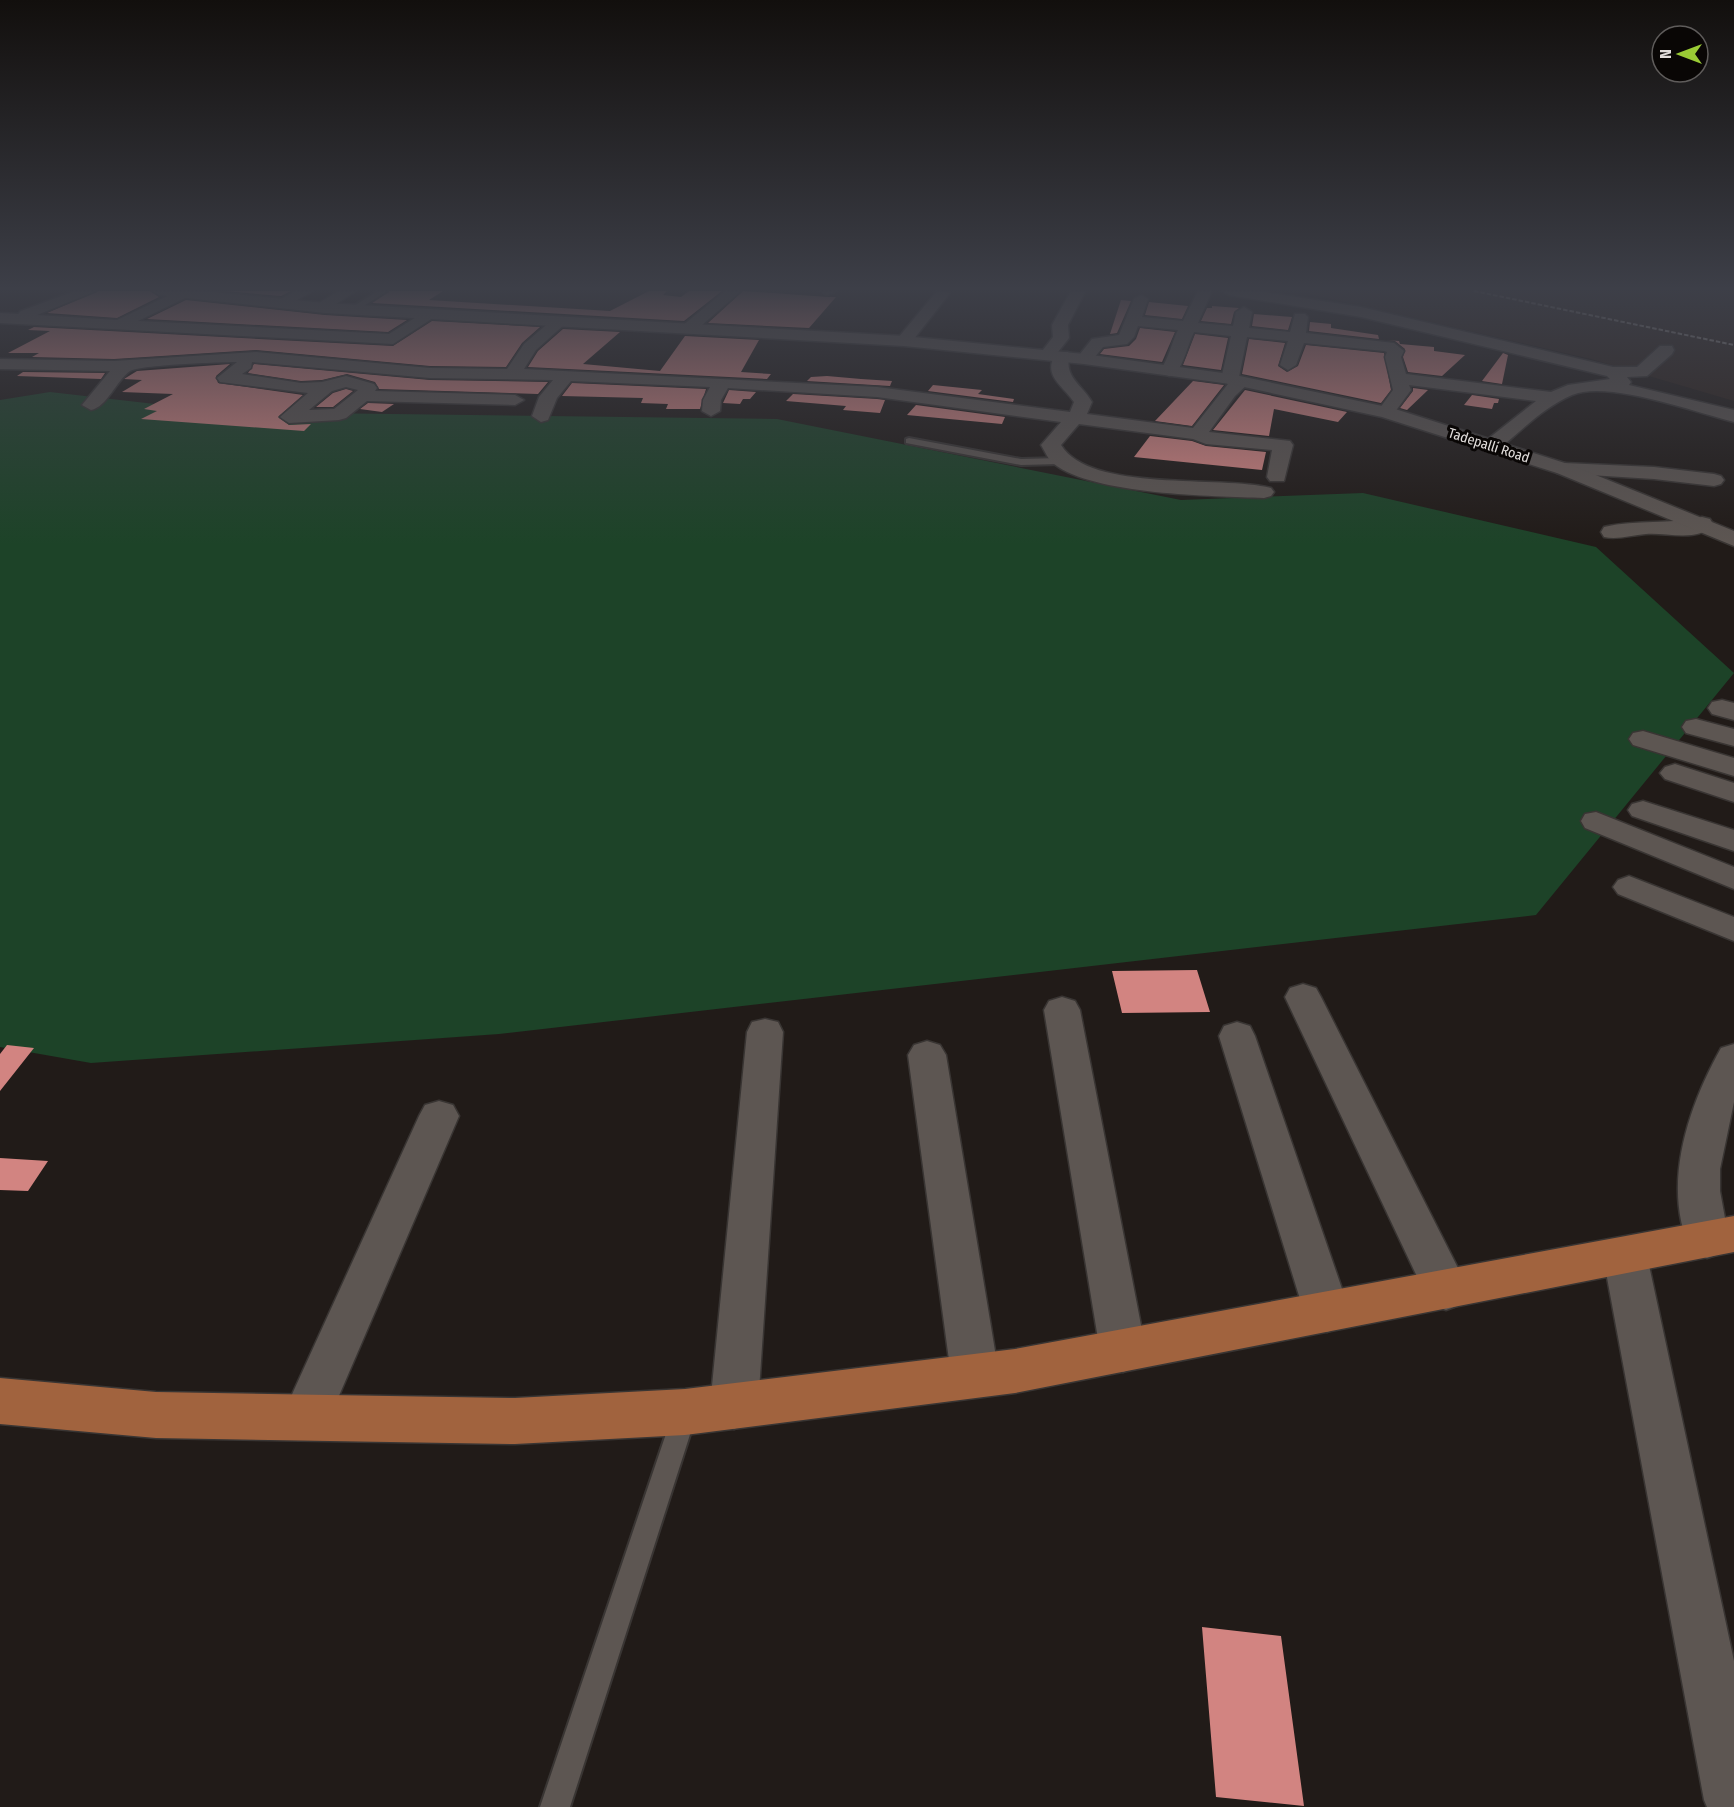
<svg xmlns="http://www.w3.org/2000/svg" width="1734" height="1807" viewBox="0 0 1734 1807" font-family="'Fira Sans Condensed',sans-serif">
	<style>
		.built { fill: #2e221c }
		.green { fill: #1d4328 }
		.building { fill: #d28481 }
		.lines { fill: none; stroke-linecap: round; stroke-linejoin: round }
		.service-casing { stroke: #393533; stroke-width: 4 }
		.minor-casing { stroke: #393533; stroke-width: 3 }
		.tertiary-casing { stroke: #393533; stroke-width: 3 }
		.primary-casing { stroke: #393533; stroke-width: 3 }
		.service { fill: #5d5652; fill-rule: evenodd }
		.minor { fill: #5d5652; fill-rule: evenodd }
		.tertiary { fill: #5d5652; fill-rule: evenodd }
		.primary { fill: #a1633e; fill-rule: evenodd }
		.rail { stroke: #9f9a97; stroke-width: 2; stroke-dasharray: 4.5 2; stroke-linecap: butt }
		.labels { text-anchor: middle; stroke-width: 6; stroke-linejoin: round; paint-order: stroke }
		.far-street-label { font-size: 14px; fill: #e1dddb; stroke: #090605 }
	</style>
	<rect width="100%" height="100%" fill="#211b18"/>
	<path class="built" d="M 1297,291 L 1734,291 L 1734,401 L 1591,359 Z"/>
	<path class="green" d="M 50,392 L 225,412 L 777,419 L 1181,500 L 1363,493 L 1596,547 L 1734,673 L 1536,915 L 499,1034 L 91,1063 L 0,1047 L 0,400 Z"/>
	<path class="building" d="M 98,291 L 150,291 L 159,297 L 117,318 L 47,313 Z
		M 224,291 L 291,291 L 281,296 Z
		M 389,291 L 443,291 L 429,300 L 610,311 L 649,291 L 667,291 L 663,295 L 681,297 L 689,291 L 722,291 L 684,321 L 372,303 Z
		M 743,291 L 828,297 L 836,297 L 809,328 L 708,323 Z
		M 186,300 L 325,315 L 407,320 L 388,332 L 147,319 Z
		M 1121,300 L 1131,301 L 1117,333 L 1110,334 Z
		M 1149,302 L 1188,306 L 1182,319 L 1145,315 Z
		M 1212,306 L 1239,308 L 1234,312 L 1231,324 L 1201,321 L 1207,308 L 1212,308 Z
		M 1254,314 L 1292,317 L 1288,330 L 1252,326 Z
		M 432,321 L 540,327 L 522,343 L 506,367 L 430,366 L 256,350 L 114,359 L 32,357 L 39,353 L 8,353 L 50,331 L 28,330 L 34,327 L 393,346 Z
		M 1310,322 L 1331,324 L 1331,328 L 1378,335 L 1379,339 L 1309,331 Z
		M 1140,328 L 1175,332 L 1162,362 L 1100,354 L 1104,349 L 1129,346 L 1136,339 Z
		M 563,329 L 620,332 L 583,364 L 660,371 L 685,336 L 759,340 L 741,372 L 771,374 L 767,379 L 528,367 L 538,351 Z
		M 1195,334 L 1228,338 L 1221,370 L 1183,365 Z
		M 1249,339 L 1285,343 L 1278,366 L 1287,372 L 1298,366 L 1306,345 L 1384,353 L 1391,390 L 1381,403 L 1242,374 Z
		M 1386,340 L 1399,341 L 1400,344 L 1434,347 L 1434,351 L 1465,355 L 1442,376 L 1408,372 L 1403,357 L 1405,349 L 1395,341 Z
		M 1503,353 L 1508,355 L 1502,384 L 1482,381 Z
		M 230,364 L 216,376 L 218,383 L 303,395 L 278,417 L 289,425 L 311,424 L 304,431 L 141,419 L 157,411 L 144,409 L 173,394 L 122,392 L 142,380 L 124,379 L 137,371 Z
		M 254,364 L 430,380 L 548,382 L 538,394 L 379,389 L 375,382 L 347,374 L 322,380 L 301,381 L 248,373 Z
		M 23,372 L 105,373 L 101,379 L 17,376 Z
		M 827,376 L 861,379 L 892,381 L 890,386 L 807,381 L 811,377 Z
		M 1193,381 L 1224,385 L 1192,426 L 1155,421 Z
		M 572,383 L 706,389 L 700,409 L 666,409 L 668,404 L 641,403 L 643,398 L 562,396 Z
		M 933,385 L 982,390 L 978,394 L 1014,399 L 1013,402 L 928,391 Z
		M 1413,388 L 1428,390 L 1407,410 L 1400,408 L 1413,391 Z
		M 346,389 L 353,391 L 333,407 L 316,407 L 333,393 Z
		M 729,390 L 756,392 L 750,399 L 743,399 L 740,404 L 723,403 Z
		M 1245,390 L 1347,412 L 1338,422 L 1274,409 L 1269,436 L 1213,430 Z
		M 793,394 L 877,399 L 885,400 L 880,413 L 843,410 L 846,406 L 786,401 Z
		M 1472,395 L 1499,399 L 1498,403 L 1494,403 L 1492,409 L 1464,405 Z
		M 368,403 L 394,404 L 382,412 L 360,409 Z
		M 916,405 L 1005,417 L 1002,424 L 907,415 Z
		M 1150,436 L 1192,441 L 1206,446 L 1266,452 L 1262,470 L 1134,457 Z
		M 1197,970 L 1210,1012 L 1122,1013 L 1112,971 Z
		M 7,1045 L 34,1048 L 0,1091 L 0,1054 Z
		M 0,1158 L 48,1161 L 28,1191 L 0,1190 Z
		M 1202,1627 L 1281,1636 L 1304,1806 L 1216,1797 Z"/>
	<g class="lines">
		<defs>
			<path id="service" d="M 378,291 L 387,291 L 356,311 L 349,309 Z
				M 909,438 L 1021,459 L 1060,458 L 1065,461 L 1060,464 L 1021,465 L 906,443 L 906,439 Z
				M 684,1404 L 693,1408 L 696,1416 L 570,1807 L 540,1807 L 672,1416 L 675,1408 Z"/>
			<path id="minor" d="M 75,291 L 96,291 L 37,315 L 117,320 L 178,291 L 185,292 L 187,295 L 185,298 L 138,321 L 389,334 L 426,311 L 431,309 L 439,314 L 393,344 L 0,323 L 0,313 L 18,314 L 21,311 Z
				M 295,291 L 313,291 L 285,307 L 275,307 L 272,304 Z
				M 339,291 L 356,291 L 327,310 L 317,310 L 314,307 L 317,304 Z
				M 725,291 L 741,291 L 694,332 L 682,332 L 680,329 L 682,326 Z
				M 820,291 L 837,291 L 827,295 Z
				M 937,291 L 950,293 L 910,344 L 898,344 L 896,341 L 898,338 Z
				M 1071,291 L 1085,292 L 1068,325 L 1069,338 L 1058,352 L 1068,352 L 1070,356 C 1063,376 1083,386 1092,402 L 1087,414 L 1193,428 L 1228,384 L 1221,379 L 1231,336 L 1194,332 C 1187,347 1185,361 1175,375 L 1169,376 L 1160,371 C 1169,358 1171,344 1178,330 L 1138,326 L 1134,337 L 1127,344 L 1103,347 L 1090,363 L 1078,363 L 1076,359 L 1092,339 L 1119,335 L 1134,299 L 1141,295 L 1148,299 L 1142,317 L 1183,321 L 1198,291 L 1212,291 L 1198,323 L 1233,326 L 1236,312 L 1244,307 L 1252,312 L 1249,328 L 1290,332 L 1295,314 L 1305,314 L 1308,317 L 1306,333 L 1394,343 L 1404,351 L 1401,357 L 1406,374 L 1551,392 L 1568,385 L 1610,379 L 1607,376 L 1361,317 L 1229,295 L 1222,291 L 1257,291 L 1361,307 L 1613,367 L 1637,367 L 1660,346 L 1672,346 L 1674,350 L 1672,354 L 1647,376 L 1627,377 L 1631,382 L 1629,385 L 1734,410 L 1734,422 C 1694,412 1608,380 1572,395 C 1544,407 1521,431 1498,450 L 1484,450 L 1481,446 L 1484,442 L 1536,401 L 1409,385 L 1411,390 L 1392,416 L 1386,418 L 1377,412 L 1393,390 L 1385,357 L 1387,352 L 1384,351 L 1304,343 L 1296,365 L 1288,370 L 1280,365 L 1288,341 L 1247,337 L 1239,377 L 1247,378 L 1250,382 L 1235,396 L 1209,432 L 1290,441 L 1293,445 L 1284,481 L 1270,481 L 1267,477 L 1272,450 L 1206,444 L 1193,439 L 1079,424 L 1061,445 C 1090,493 1222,475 1271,488 L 1274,492 L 1271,496 L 1264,498 C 1213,496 1094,495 1054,464 C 1048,460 1045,451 1041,445 L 1061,422 L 877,397 L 728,388 L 721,400 L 720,411 L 711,416 L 702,411 L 703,400 L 710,387 L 571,381 L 557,398 L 548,420 L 541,422 L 532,416 L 539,397 L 553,380 L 430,378 L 252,362 L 251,368 L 242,374 L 301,383 L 322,382 L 346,376 L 374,384 L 377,388 L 375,391 L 515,395 L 524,400 L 515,405 L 367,401 L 346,418 L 339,420 L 289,423 L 280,417 L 308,393 L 220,382 L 217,378 L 237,362 C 221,362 139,365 130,371 C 116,381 107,407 91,410 L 82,405 L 110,371 L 0,369 L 0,359 L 114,361 L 256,352 L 430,368 L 507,369 L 524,344 L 552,320 L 558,318 L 566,323 L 536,350 L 524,369 L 877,387 L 1070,412 L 1074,402 C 1065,388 1045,377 1053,359 L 1041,359 L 1039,355 L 1053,337 L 1052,325 ZM 346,387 L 358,390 L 334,409 L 309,410 L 332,391 Z
				M 1564,463 L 1654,467 L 1714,474 L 1721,476 L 1724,480 L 1721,484 L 1714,486 L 1654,479 L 1557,473 L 1554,469 L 1557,465 Z
				M 1702,517 L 1710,519 L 1713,524 C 1700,543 1665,532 1646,534 C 1632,535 1618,540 1604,537 L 1601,532 L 1604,527 C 1637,519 1670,525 1702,517 Z
				M 1722,700 L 1734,703 L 1734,720 L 1712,714 L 1708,708 L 1712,702 Z
				M 1696,719 L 1734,729 L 1734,746 L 1686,733 L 1682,727 L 1686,721 Z
				M 1643,731 L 1734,758 L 1734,776 L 1633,745 L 1629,739 L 1633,733 Z
				M 1675,764 L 1734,783 L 1734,802 L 1665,779 L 1660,773 L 1665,767 Z
				M 1643,801 L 1734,830 L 1734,851 L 1632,816 L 1628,810 L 1632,804 Z
				M 1596,812 L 1734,867 L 1734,889 L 1585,828 L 1581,821 L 1585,814 Z
				M 1629,876 L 1734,917 L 1734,941 L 1618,894 L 1613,887 L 1618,880 Z
				M 1303,984 L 1316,988 L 1321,997 L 1462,1276 L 1468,1290 L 1462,1304 L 1446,1310 L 1430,1304 L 1285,997 L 1290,988 Z
				M 1062,997 L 1075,1001 L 1080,1010 L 1146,1351 L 1139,1366 L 1123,1372 L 1107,1366 L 1100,1351 L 1044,1010 L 1049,1001 Z
				M 765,1019 L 778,1022 L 783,1032 L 758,1406 L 751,1422 L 734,1429 L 717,1422 L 710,1406 L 747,1032 L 752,1022 Z
				M 1237,1022 L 1250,1026 L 1255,1036 L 1350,1312 L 1343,1326 L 1327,1332 L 1311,1326 L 1304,1312 L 1219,1036 L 1224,1026 Z
				M 927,1041 L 940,1045 L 946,1055 L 999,1375 L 992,1391 L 975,1397 L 958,1391 L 951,1375 L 908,1055 L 914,1045 Z
				M 1734,1044 L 1734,1102 L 1720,1169 L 1720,1191 L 1729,1240 L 1722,1253 L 1707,1258 L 1692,1253 C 1660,1188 1688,1107 1721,1048 Z
				M 439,1101 L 453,1105 L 459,1116 L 323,1433 L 306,1440 L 289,1433 L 282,1417 L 289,1401 L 419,1116 L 425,1105 Z
				M 1625,1237 L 1640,1243 L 1647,1256 L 1734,1661 L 1734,1807 L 1707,1807 L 1704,1800 L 1603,1256 L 1610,1243 Z"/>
			<path id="tertiary" d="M 152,291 L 202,291 L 325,303 L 904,336 L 1084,354 L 1230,374 L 1392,408 L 1571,465 L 1734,531 L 1734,546 L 1557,473 L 1382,417 L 1230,384 L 1084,364 L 904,346 L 325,313 L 159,295 Z"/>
			<path id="primary" d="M 1734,1216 L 1734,1252 L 1015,1393 L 685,1435 L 515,1444 L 156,1438 L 0,1424 L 0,1378 L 156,1392 L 515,1398 L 685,1389 L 1015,1349 Z"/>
		</defs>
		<use href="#service" class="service-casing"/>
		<use href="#minor" class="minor-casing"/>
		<use href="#tertiary" class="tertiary-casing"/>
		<use href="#primary" class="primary-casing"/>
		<use href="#service" class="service"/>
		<use href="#minor" class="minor"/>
		<use href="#tertiary" class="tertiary"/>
		<use href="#primary" class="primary"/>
		<path class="rail" d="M 1474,291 L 1734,345"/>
	</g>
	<linearGradient id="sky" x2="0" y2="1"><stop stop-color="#120f0d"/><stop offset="0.53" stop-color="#3d3f48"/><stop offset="1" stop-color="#3d3f48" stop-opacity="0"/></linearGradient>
	<rect width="1734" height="544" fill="url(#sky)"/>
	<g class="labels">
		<g class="far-street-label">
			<text transform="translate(1489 445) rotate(18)" y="5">Tadepalli Road</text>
		</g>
	</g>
	<g transform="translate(1680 54) rotate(270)"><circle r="28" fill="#090605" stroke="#5f5c5b" stroke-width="1.5"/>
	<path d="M0-4.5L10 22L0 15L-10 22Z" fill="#9acb35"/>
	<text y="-9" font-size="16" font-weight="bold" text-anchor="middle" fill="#e1dddb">N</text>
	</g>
</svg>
